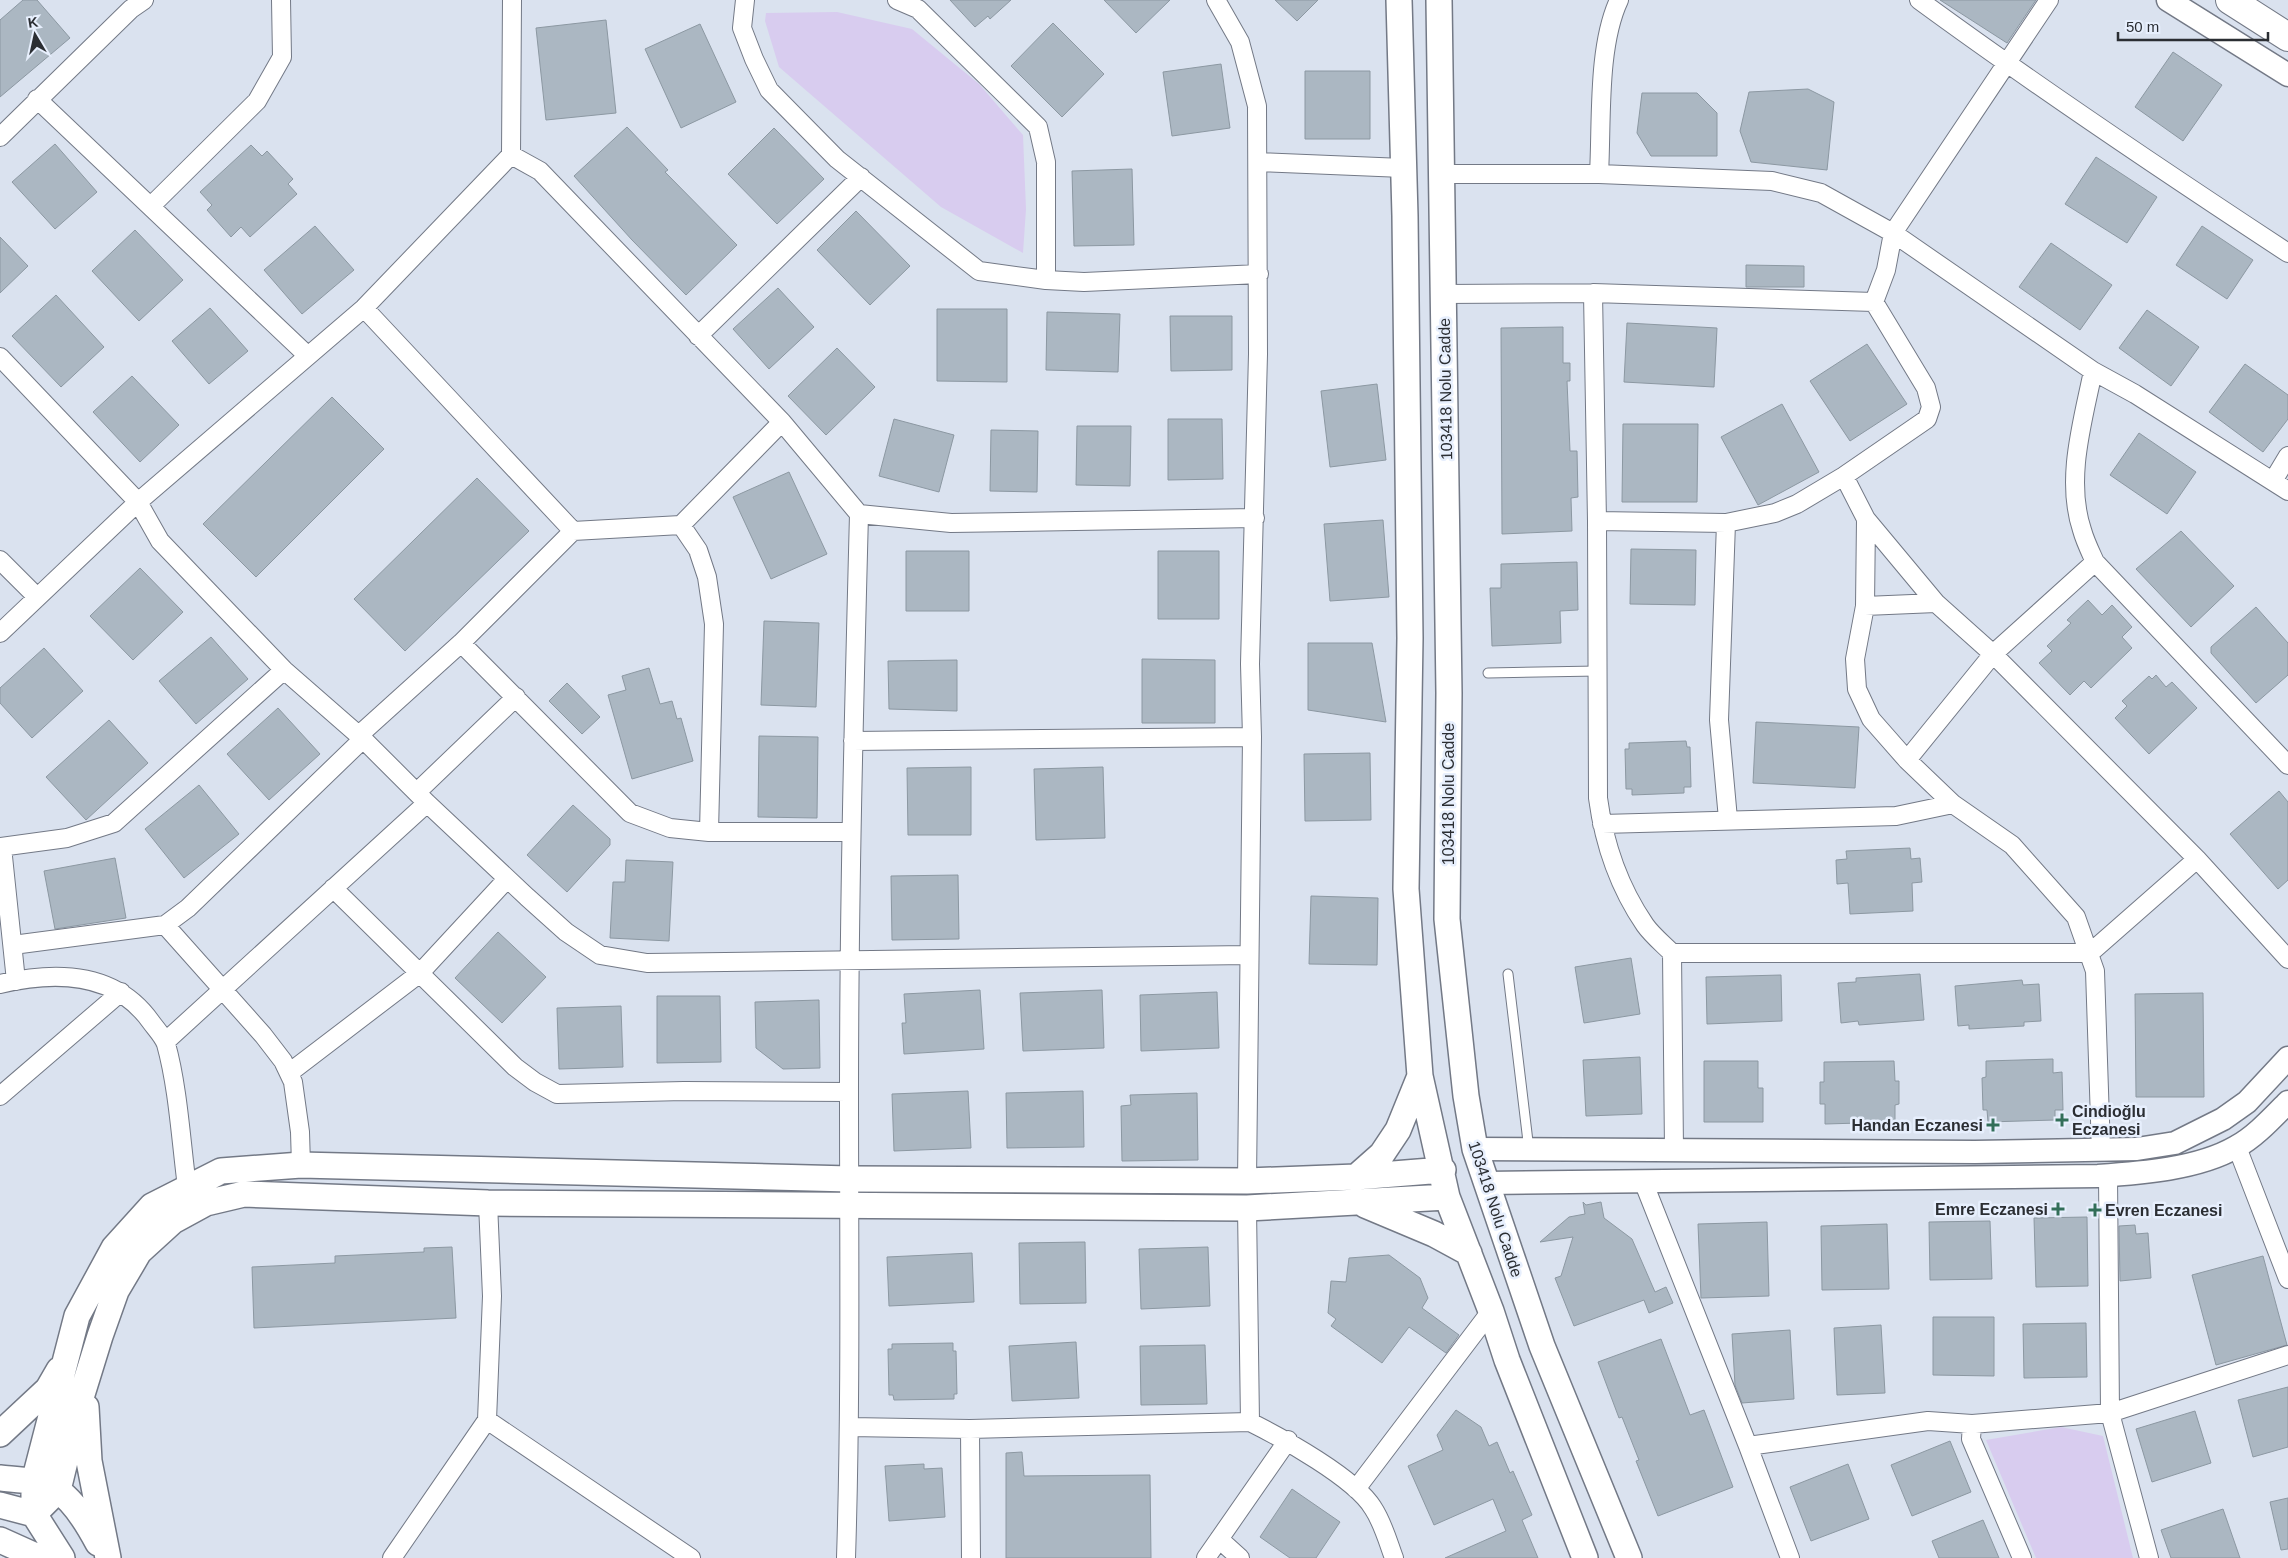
<svg xmlns="http://www.w3.org/2000/svg" width="2288" height="1558" viewBox="0 0 2288 1558" font-family="Helvetica,sans-serif">
	<style>
		.green { fill: #d8ccef }
		.building { fill: #abb7c2; stroke: #8c98a2 }
		.lines { fill: none; stroke-linecap: round; stroke-linejoin: round }
		.service-casing { stroke: #737986; stroke-width: 11 }
		.minor-casing { stroke: #737986; stroke-width: 20 }
		.tertiary-casing { stroke: #737986; stroke-width: 25 }
		.secondary-casing { stroke: #737986; stroke-width: 28 }
		.primary-casing { stroke: #737986; stroke-width: 30 }
		.service { stroke: #fff; stroke-width: 9 }
		.minor { stroke: #fff; stroke-width: 18 }
		.tertiary { stroke: #fff; stroke-width: 22 }
		.secondary { stroke: #fff; stroke-width: 25 }
		.primary { stroke: #fff; stroke-width: 28 }
		.poi-dot { fill: #326e58; stroke: #e7effd; stroke-width: 2 }
		.labels { text-anchor: middle; stroke-width: 5; stroke-linejoin: round; paint-order: stroke }
		.street-label { font-size: 16px; fill: #2b2e33; stroke: #e7effd }
		.poi-label { font-size: 16px; font-weight: bold; fill: #2b2e33; stroke: #e7effd; text-anchor: start }
	</style>
	<rect width="100%" height="100%" fill="#dae2ef"/>
	<path class="green" d="M 837,12 L 912,29 L 979,84 L 1023,135 L 1026,209 L 1023,253 L 941,207 L 779,67 L 765,21 L 766,13 Z
		M 2061,1427 L 2103,1436 L 2133,1558 L 2036,1558 L 1986,1440 Z"/>
	<path class="building" d="M 23,0 L 37,0 L 70,38 L 0,97 L 0,20 Z
		M 950,0 L 1011,0 L 990,19 L 988,16 L 975,27 Z
		M 1104,0 L 1170,0 L 1136,33 Z
		M 1275,0 L 1318,0 L 1297,21 Z
		M 1940,0 L 2036,0 L 2007,43 Z
		M 606,20 L 616,113 L 546,120 L 536,28 Z
		M 1053,23 L 1104,74 L 1062,117 L 1011,66 Z
		M 700,24 L 736,102 L 681,128 L 645,49 Z
		M 2173,52 L 2222,85 L 2183,141 L 2135,107 Z
		M 1221,64 L 1230,128 L 1172,136 L 1163,72 Z
		M 1305,71 L 1370,71 L 1370,139 L 1305,139 Z
		M 1808,89 L 1834,102 L 1827,170 L 1751,162 L 1740,131 L 1749,92 Z
		M 1642,93 L 1697,93 L 1717,113 L 1717,156 L 1651,156 L 1637,133 Z
		M 627,127 L 668,170 L 665,172 L 737,245 L 686,295 L 632,240 L 574,176 Z
		M 774,128 L 824,179 L 777,224 L 728,174 Z
		M 55,144 L 97,192 L 55,229 L 12,182 Z
		M 251,145 L 262,156 L 267,151 L 293,179 L 288,184 L 297,194 L 250,237 L 241,227 L 231,237 L 207,210 L 212,205 L 200,192 Z
		M 2096,157 L 2157,197 L 2127,243 L 2065,204 Z
		M 1132,169 L 1134,245 L 1074,246 L 1072,171 Z
		M 856,211 L 910,266 L 870,305 L 817,250 Z
		M 315,226 L 354,270 L 302,314 L 264,270 Z
		M 2202,226 L 2253,260 L 2227,299 L 2176,265 Z
		M 135,230 L 183,280 L 139,321 L 92,271 Z
		M 0,237 L 28,266 L 0,293 Z
		M 2051,243 L 2112,285 L 2080,330 L 2019,287 Z
		M 1746,265 L 1804,266 L 1804,287 L 1746,287 Z
		M 778,288 L 814,327 L 769,369 L 733,329 Z
		M 56,295 L 104,347 L 61,387 L 12,336 Z
		M 210,308 L 248,351 L 209,384 L 172,341 Z
		M 937,309 L 1007,309 L 1007,382 L 937,381 Z
		M 2147,310 L 2199,347 L 2171,386 L 2119,348 Z
		M 1047,312 L 1120,314 L 1118,372 L 1046,370 Z
		M 1170,316 L 1232,316 L 1232,370 L 1171,371 Z
		M 1627,323 L 1717,328 L 1714,387 L 1624,382 Z
		M 1563,327 L 1563,363 L 1570,363 L 1570,381 L 1567,381 L 1570,451 L 1577,451 L 1578,497 L 1571,498 L 1572,531 L 1502,534 L 1501,328 Z
		M 1867,344 L 1907,404 L 1850,441 L 1810,381 Z
		M 837,348 L 875,387 L 826,435 L 788,396 Z
		M 2245,364 L 2288,395 L 2288,419 L 2263,452 L 2209,412 Z
		M 132,376 L 179,425 L 140,462 L 93,412 Z
		M 1377,384 L 1386,460 L 1330,467 L 1321,391 Z
		M 332,397 L 384,449 L 256,577 L 203,524 Z
		M 1782,404 L 1819,472 L 1758,505 L 1721,437 Z
		M 894,419 L 954,435 L 939,492 L 879,476 Z
		M 1168,419 L 1222,419 L 1223,479 L 1168,480 Z
		M 1623,424 L 1698,424 L 1697,502 L 1622,502 Z
		M 1077,426 L 1131,426 L 1130,486 L 1076,485 Z
		M 991,430 L 1038,431 L 1037,492 L 990,491 Z
		M 2139,433 L 2196,472 L 2167,514 L 2110,475 Z
		M 789,472 L 827,554 L 771,579 L 733,497 Z
		M 477,478 L 529,531 L 405,651 L 354,599 Z
		M 1383,520 L 1389,597 L 1330,601 L 1324,524 Z
		M 2181,531 L 2234,586 L 2191,627 L 2136,569 Z
		M 1631,549 L 1696,550 L 1695,605 L 1630,604 Z
		M 906,551 L 969,551 L 969,611 L 906,611 Z
		M 1158,551 L 1219,551 L 1219,619 L 1158,619 Z
		M 1577,562 L 1578,610 L 1560,611 L 1561,643 L 1492,646 L 1490,588 L 1501,588 L 1501,564 Z
		M 140,568 L 183,612 L 133,660 L 90,616 Z
		M 2088,600 L 2102,615 L 2112,605 L 2132,627 L 2122,637 L 2132,648 L 2091,688 L 2084,681 L 2070,695 L 2039,663 L 2052,651 L 2047,646 L 2071,623 L 2067,620 Z
		M 2256,607 L 2288,643 L 2288,675 L 2256,703 L 2211,653 L 2211,647 Z
		M 764,621 L 819,623 L 816,707 L 761,705 Z
		M 211,637 L 248,679 L 196,724 L 159,681 Z
		M 1308,643 L 1372,643 L 1386,722 L 1308,710 Z
		M 44,648 L 83,691 L 32,738 L 0,703 L 0,688 Z
		M 1142,659 L 1215,660 L 1215,723 L 1142,723 Z
		M 957,660 L 957,711 L 889,709 L 888,661 Z
		M 649,668 L 660,704 L 672,701 L 677,719 L 681,718 L 693,761 L 632,779 L 608,695 L 626,690 L 622,676 Z
		M 2156,675 L 2166,687 L 2172,682 L 2197,708 L 2149,754 L 2115,718 L 2127,706 L 2122,701 L 2149,676 L 2152,679 Z
		M 567,683 L 600,717 L 582,734 L 549,701 Z
		M 278,708 L 320,754 L 269,800 L 227,754 Z
		M 109,720 L 148,763 L 86,820 L 46,777 Z
		M 1756,722 L 1859,727 L 1855,788 L 1753,783 Z
		M 759,736 L 818,737 L 817,818 L 758,817 Z
		M 1686,741 L 1687,747 L 1690,747 L 1691,787 L 1684,787 L 1684,793 L 1632,795 L 1632,789 L 1626,789 L 1625,749 L 1629,749 L 1629,743 Z
		M 1370,753 L 1371,820 L 1305,821 L 1304,754 Z
		M 971,767 L 971,835 L 908,835 L 907,768 Z
		M 1103,767 L 1105,838 L 1036,840 L 1034,769 Z
		M 199,785 L 239,834 L 184,878 L 145,829 Z
		M 2279,791 L 2288,802 L 2288,880 L 2278,889 L 2230,834 Z
		M 573,805 L 610,839 L 610,845 L 567,892 L 527,855 Z
		M 1910,848 L 1911,859 L 1920,858 L 1922,882 L 1912,883 L 1913,911 L 1850,914 L 1848,883 L 1837,884 L 1836,860 L 1847,859 L 1846,851 Z
		M 115,858 L 126,918 L 55,929 L 44,871 Z
		M 626,860 L 673,862 L 669,941 L 610,938 L 613,882 L 625,882 Z
		M 958,875 L 959,939 L 892,940 L 891,876 Z
		M 1311,896 L 1378,898 L 1377,965 L 1309,964 Z
		M 498,932 L 546,977 L 502,1023 L 455,978 Z
		M 1631,958 L 1640,1014 L 1584,1023 L 1575,967 Z
		M 1920,974 L 1924,1020 L 1859,1025 L 1858,1021 L 1841,1023 L 1838,983 L 1856,982 L 1856,978 Z
		M 1781,975 L 1782,1021 L 1707,1024 L 1706,977 Z
		M 2022,980 L 2023,985 L 2039,984 L 2041,1021 L 2024,1022 L 2024,1026 L 1969,1029 L 1969,1025 L 1958,1026 L 1955,986 Z
		M 980,990 L 984,1049 L 904,1054 L 902,1023 L 906,1023 L 904,994 Z
		M 1102,990 L 1104,1048 L 1023,1051 L 1020,993 Z
		M 1217,992 L 1219,1048 L 1141,1051 L 1140,995 Z
		M 2203,993 L 2204,1097 L 2136,1097 L 2135,994 Z
		M 657,996 L 720,996 L 721,1062 L 657,1063 Z
		M 819,1000 L 820,1068 L 783,1069 L 756,1048 L 755,1002 Z
		M 621,1006 L 623,1067 L 559,1069 L 557,1008 Z
		M 1640,1057 L 1642,1114 L 1586,1116 L 1583,1060 Z
		M 2053,1059 L 2053,1073 L 2062,1072 L 2063,1110 L 2055,1110 L 2055,1120 L 1988,1122 L 1987,1110 L 1983,1110 L 1982,1078 L 1986,1077 L 1986,1061 Z
		M 1704,1061 L 1758,1061 L 1758,1088 L 1763,1088 L 1763,1122 L 1704,1122 Z
		M 1894,1061 L 1895,1081 L 1899,1081 L 1899,1104 L 1895,1105 L 1895,1122 L 1825,1124 L 1825,1104 L 1820,1104 L 1820,1082 L 1824,1082 L 1824,1062 Z
		M 968,1091 L 971,1148 L 894,1151 L 892,1094 Z
		M 1083,1091 L 1084,1147 L 1007,1148 L 1006,1093 Z
		M 1197,1093 L 1198,1160 L 1122,1161 L 1121,1106 L 1131,1105 L 1130,1095 Z
		M 1583,1202 L 1586,1205 L 1601,1202 L 1604,1218 L 1632,1239 L 1655,1292 L 1666,1287 L 1673,1303 L 1649,1313 L 1644,1300 L 1574,1326 L 1555,1278 L 1561,1276 L 1573,1237 L 1540,1242 L 1569,1217 L 1585,1214 Z
		M 2087,1217 L 2088,1286 L 2036,1287 L 2034,1218 Z
		M 1990,1221 L 1992,1279 L 1930,1280 L 1929,1222 Z
		M 1767,1222 L 1769,1296 L 1701,1298 L 1698,1224 Z
		M 1887,1224 L 1889,1289 L 1822,1290 L 1821,1226 Z
		M 2135,1225 L 2136,1234 L 2148,1233 L 2151,1278 L 2120,1281 L 2119,1226 Z
		M 1085,1242 L 1086,1303 L 1020,1304 L 1019,1243 Z
		M 452,1247 L 456,1318 L 254,1328 L 252,1267 L 335,1263 L 335,1256 L 424,1252 L 424,1248 Z
		M 1208,1247 L 1210,1306 L 1141,1309 L 1139,1249 Z
		M 972,1253 L 974,1302 L 889,1306 L 887,1257 Z
		M 1389,1255 L 1420,1278 L 1428,1298 L 1422,1308 L 1459,1335 L 1446,1353 L 1409,1327 L 1382,1363 L 1331,1326 L 1336,1319 L 1328,1313 L 1331,1281 L 1346,1282 L 1349,1258 Z
		M 2263,1256 L 2287,1345 L 2216,1365 L 2192,1275 Z
		M 1933,1317 L 1994,1317 L 1994,1376 L 1933,1375 Z
		M 2086,1323 L 2087,1377 L 2024,1378 L 2023,1324 Z
		M 1881,1325 L 1885,1393 L 1837,1395 L 1834,1328 Z
		M 1790,1330 L 1794,1399 L 1742,1403 L 1735,1385 L 1732,1334 Z
		M 1661,1339 L 1690,1415 L 1704,1410 L 1733,1487 L 1658,1516 L 1636,1461 L 1639,1460 L 1622,1417 L 1619,1418 L 1598,1362 Z
		M 1076,1342 L 1079,1398 L 1012,1401 L 1009,1346 Z
		M 953,1343 L 953,1351 L 956,1351 L 957,1394 L 954,1394 L 954,1399 L 894,1400 L 893,1395 L 889,1395 L 888,1349 L 892,1349 L 892,1344 Z
		M 1205,1345 L 1207,1404 L 1141,1405 L 1140,1346 Z
		M 2288,1387 L 2288,1447 L 2253,1457 L 2238,1400 Z
		M 1456,1410 L 1481,1427 L 1489,1446 L 1497,1442 L 1510,1473 L 1513,1471 L 1532,1515 L 1522,1520 L 1538,1558 L 1445,1558 L 1506,1531 L 1493,1499 L 1434,1525 L 1408,1466 L 1443,1450 L 1437,1435 Z
		M 2195,1411 L 2211,1463 L 2152,1482 L 2136,1429 Z
		M 1950,1441 L 1971,1492 L 1912,1516 L 1891,1465 Z
		M 1022,1452 L 1024,1476 L 1150,1475 L 1151,1558 L 1006,1558 L 1006,1453 Z
		M 924,1464 L 924,1469 L 942,1468 L 945,1517 L 889,1521 L 885,1466 Z
		M 1848,1464 L 1869,1519 L 1811,1541 L 1790,1487 Z
		M 1292,1489 L 1340,1522 L 1316,1558 L 1290,1558 L 1260,1537 Z
		M 2288,1498 L 2288,1549 L 2281,1550 L 2270,1502 Z
		M 2223,1509 L 2240,1558 L 2171,1558 L 2161,1530 Z
		M 1983,1520 L 1999,1558 L 1939,1558 L 1932,1541 Z"/>
	<g class="lines">
		<defs>
			<path id="service" d="M 1488,673 L 1598,671
				M 1508,974 L 1529,1150"/>
			<path id="minor" d="M 745,0 L 742,28 L 754,59 L 769,90 L 837,159 L 979,271 L 1046,280 L 1084,282 L 1259,274
				M 897,0 L 918,9 L 1038,127 L 1046,162 L 1046,280
				M 1216,0 L 1240,42 L 1257,106 L 1258,354 L 1250,664 L 1252,737 L 1247,1181
				M 1919,0 C 2039,88 2163,171 2288,253
				M 37,99 L 308,356
				M 0,137 L 131,9 L 144,0
				M 511,155 L 540,171 L 782,422 L 859,514 C 854,707 849,899 849,1091 C 849,1247 851,1402 846,1558
				M 1258,162 L 1403,168
				M 1443,174 L 1599,174 L 1772,181 L 1821,193 L 1893,233 L 2093,371 L 2135,394 L 2288,491
				M 1599,174 C 1602,121 1597,47 1619,0
				M 151,206 L 257,101 L 282,57 L 281,0
				M 1593,293 L 1597,521 L 1598,798 C 1604,843 1619,887 1645,925 C 1652,935 1663,944 1672,953 L 1674,1150
				M 1443,294 L 1593,293 L 1874,302 L 1926,388 L 1931,407 L 1927,419 L 1844,476 L 1797,504 L 1775,513 L 1726,523 L 1597,521
				M 1874,302 L 1886,270 L 1893,233 L 2049,0
				M 364,308 L 573,531 L 681,525 L 782,422
				M 698,336 L 861,177
				M 0,357 L 138,502 L 160,541 L 284,670 L 363,739 L 427,803 L 527,897 L 566,932 L 600,955 L 647,963 L 1248,955
				M 2093,371 C 2083,421 2065,479 2082,530 C 2085,541 2090,551 2095,562 L 2288,765
				M 1844,476 L 1866,519 L 1936,603 L 1993,654 L 2197,859 L 2288,959
				M 2273,481 L 2288,456
				M 859,514 L 951,523 L 1255,518
				M 1866,519 L 1865,606 L 1855,659 L 1857,689 L 1871,719 L 1907,760 L 1953,804 L 2012,845 L 2076,917 L 2095,971 L 2101,1150
				M 1726,523 L 1719,720 L 1728,819
				M 681,525 L 698,550 L 707,577 L 714,624 L 709,832
				M 0,560 L 37,597
				M 1865,606 L 1936,603
				M 0,633 L 138,502 L 364,308 L 511,155 L 512,0
				M 461,643 L 630,813 L 670,828 L 709,832 L 851,832
				M 358,736 L 461,643 L 573,531
				M 853,741 L 1252,737
				M 1907,760 L 1993,654 L 2095,562
				M 417,792 L 516,697
				M 1602,824 L 1896,816 L 1953,804
				M 0,847 L 67,838 L 114,823 L 284,670
				M 2,847 L 16,981
				M 333,888 L 515,1067 L 535,1082 L 557,1094 L 684,1091 L 849,1092
				M 165,925 L 263,1035 L 283,1061 L 293,1082 L 300,1132 L 301,1165
				M 13,945 L 165,925 L 188,908 L 363,739
				M 1672,953 L 2090,953 L 2197,859
				M 0,984 C 55,971 115,971 151,1022 C 156,1029 163,1036 166,1044 C 178,1087 181,1141 187,1187
				M 165,1042 L 427,803
				M 289,1073 L 420,973 L 507,879
				M 0,1096 L 121,992
				M 2237,1147 L 2288,1279
				M 2108,1175 L 2110,1413 L 2149,1558
				M 1643,1181 L 1748,1446 L 1790,1558
				M 488,1203 L 492,1296 L 487,1420 L 691,1558
				M 1247,1208 L 1250,1422
				M 1972,1424 L 1971,1439 L 2022,1558
				M 850,1427 L 970,1429 L 1250,1422 C 1282,1438 1355,1478 1373,1508 C 1383,1523 1388,1542 1394,1558
				M 970,1429 L 971,1558
				M 1748,1446 L 1928,1421 L 1972,1424 L 2110,1413 L 2288,1355
				M 1356,1489 L 1491,1311
				M 1219,1539 L 1240,1558
				M 392,1558 L 487,1420
				M 1206,1558 L 1288,1440"/>
			<path id="tertiary" d="M 2168,0 L 2288,75
				M 1475,1149 L 1975,1152 L 2137,1149 L 2175,1143 L 2223,1119 L 2247,1102 L 2288,1058
				M 1486,1183 L 2098,1176 C 2141,1173 2198,1169 2236,1147 C 2255,1137 2273,1117 2288,1102"/>
			<path id="secondary" d="M 1399,0 L 1405,216 L 1410,638 L 1406,889 L 1420,1076 L 1447,1197 L 1491,1311 L 1507,1360 L 1585,1558
				M 1439,0 L 1449,693 L 1447,919 L 1466,1096 L 1475,1149 L 1542,1346 L 1629,1558
				M 1356,1177 L 1382,1154 L 1398,1130 L 1420,1076
				M 1365,1205 L 1434,1234 L 1469,1253
				M 86,1407 L 89,1461 L 108,1558
				M 0,1434 L 48,1389 L 59,1370
				M 0,1478 C 18,1480 41,1480 57,1490 C 74,1501 89,1526 98,1543
				M 0,1505 L 34,1514
				M 34,1514 L 58,1490 L 79,1404 L 100,1336 L 116,1291 L 139,1252 L 173,1221 L 206,1203 L 244,1194 L 488,1203 L 1247,1208 L 1447,1197
				M 0,1540 L 40,1558
				M 62,1558 L 34,1514 L 34,1482 L 77,1316 L 114,1248 L 152,1206 L 221,1171 L 301,1165 L 850,1179 L 1247,1181 L 1356,1177 L 1443,1170"/>
			<path id="primary" d="M 2230,0 L 2288,37"/>
		</defs>
		<use href="#service" class="service-casing"/>
		<use href="#minor" class="minor-casing"/>
		<use href="#tertiary" class="tertiary-casing"/>
		<use href="#secondary" class="secondary-casing"/>
		<use href="#primary" class="primary-casing"/>
		<use href="#service" class="service"/>
		<use href="#minor" class="minor"/>
		<use href="#tertiary" class="tertiary"/>
		<use href="#secondary" class="secondary"/>
		<use href="#primary" class="primary"/>
	</g>
	<g class="poi-dot">
		<path d="M2059.5 1112.5h5v5h5v5h-5v5h-5v-5h-5v-5h5z"/>
		<path d="M1990.5 1117.5h5v5h5v5h-5v5h-5v-5h-5v-5h5z"/>
		<path d="M2055.5 1201.5h5v5h5v5h-5v5h-5v-5h-5v-5h5z"/>
		<path d="M2092.5 1202.5h5v5h5v5h-5v5h-5v-5h-5v-5h5z"/>
	</g>
	<g class="labels">
		<g class="street-label">
			<text transform="translate(1445 389) rotate(-91)" y="6">103418 Nolu Cadde</text>
			<text transform="translate(1448 794) rotate(-90)" y="6">103418 Nolu Cadde</text>
			<text transform="translate(1496 1209) rotate(72)" y="6">103418 Nolu Cadde</text>
		</g>
		<g class="poi-label">
			<text x="2072" y="1117">Cindioğlu<tspan x="2072" dy="18">Eczanesi</tspan></text>
			<text x="1983" y="1131" text-anchor="end">Handan Eczanesi</text>
			<text x="2048" y="1215" text-anchor="end">Emre Eczanesi</text>
			<text x="2105" y="1216">Evren Eczanesi</text>
		</g>
	</g>
	<g transform="translate(35 35) rotate(351)" stroke="#e7effd" stroke-width="4" paint-order="stroke">
	<path d="M0-4L9 19L0 12L-9 19Z" fill="#2b2e33"/>
	<text y="-8" font-size="14" font-weight="bold" text-anchor="middle" fill="#2b2e33">K</text>
	</g>
	<path d="M2118 32v8h150v-8" fill="none" stroke="#2b2e33" stroke-width="2.5"/>
	<text x="2126" y="32" font-size="15" fill="#2b2e33" stroke="#e7effd" stroke-width="4" paint-order="stroke">50 m</text>
</svg>
